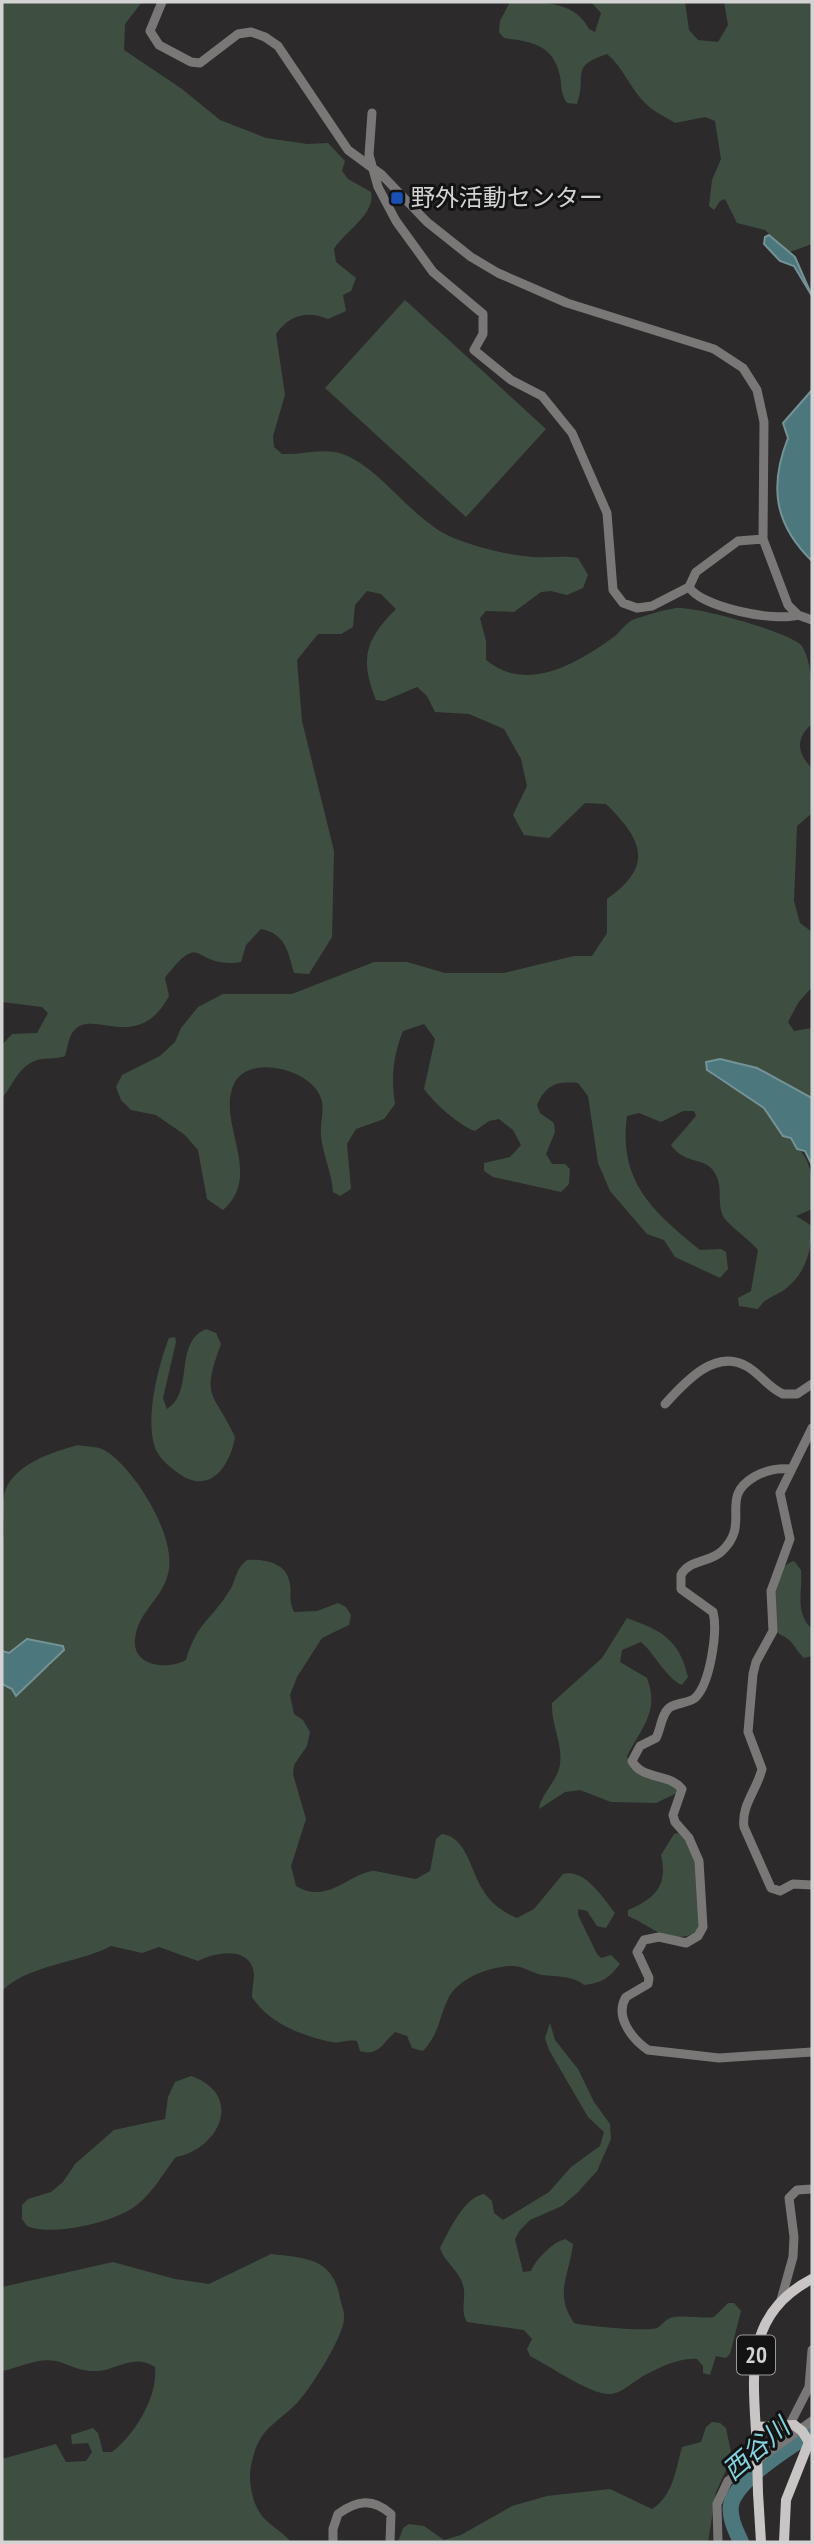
<svg xmlns="http://www.w3.org/2000/svg" width="814" height="2544" viewBox="0 0 814 2544" font-family="'PT Sans Narrow','Noto Sans JP',sans-serif">
	<style>
		.green { fill: #3e4f41 }
		.water { fill: #4c777d; stroke: #759397; stroke-width: 2 }
		.lines { fill: none; stroke-linecap: round; stroke-linejoin: round }
		.river { stroke: #4c777d; stroke-width: 16 }
		.minor { stroke: #797877; stroke-width: 9 }
		.major { stroke: #c8c5c4; stroke-width: 10 }
		.major-bridge { stroke: #c8c5c4; stroke-width: 10 }
		.transit-dot { fill: #1a4fb4; stroke: #141314; stroke-width: 2.5 }
		.labels { text-anchor: middle; stroke-width: 6; stroke-linejoin: round; paint-order: stroke }
		.shield { fill: #141314; stroke: #9a999a; stroke-width: 2 }
		.shield-label { font-size: 23px; font-weight: bold; fill: #d4d3d4 }
		.poi-label { font-size: 24px; fill: #d4d3d4; stroke: #141314; text-anchor: start }
		.water-label { font-size: 26px; font-style: italic; fill: #83d2dd; stroke: #141314 }
	</style>
	<rect width="100%" height="100%" fill="#2d2a2c"/>
	<path class="green" d="M 2,2 L 142,2 L 125,24 L 124,50 L 182,89 L 220,120 L 266,138 L 307,144 L 328,143 L 345,161 L 342,171 L 348,179 L 371,192 C 376,214 345,231 334,249 L 336,262 L 356,278 L 351,291 L 343,295 L 346,311 L 328,319 C 307,310 289,315 276,334 L 285,395 L 273,436 L 274,447 L 282,454 C 299,455 317,449 335,452 C 377,460 412,523 456,539 C 477,547 503,554 524,556 C 543,559 560,555 578,558 L 588,575 L 583,588 L 567,595 L 551,591 L 541,592 L 514,612 L 486,611 L 480,618 L 486,641 L 486,660 C 527,694 578,663 615,636 C 622,630 627,621 635,619 C 647,615 663,610 676,608 C 696,606 790,632 802,646 C 814,666 812,700 812,724 C 796,737 796,753 812,768 L 812,813 L 797,826 L 794,901 L 800,923 L 812,932 L 812,987 L 798,1003 L 788,1022 L 794,1031 L 812,1028 L 812,1098 L 757,1068 L 720,1059 L 712,1075 L 764,1108 L 783,1136 L 791,1138 L 793,1144 C 814,1159 812,1182 812,1209 L 796,1216 L 812,1226 C 812,1251 805,1275 784,1290 C 773,1297 765,1298 758,1309 L 739,1306 L 738,1298 L 751,1291 L 758,1250 C 750,1240 727,1224 723,1216 C 716,1199 725,1185 712,1169 C 701,1157 684,1164 671,1145 L 696,1116 L 694,1111 L 683,1111 L 661,1122 L 639,1113 L 627,1116 C 618,1183 654,1212 700,1250 L 721,1249 L 726,1252 L 728,1269 L 720,1278 L 675,1257 L 664,1240 L 647,1234 L 610,1191 L 598,1163 L 588,1096 L 578,1083 C 556,1081 546,1085 537,1105 L 540,1113 L 554,1123 L 555,1132 L 546,1154 L 552,1164 L 565,1164 L 570,1169 L 569,1184 L 561,1192 L 493,1177 L 484,1171 L 484,1163 L 510,1157 L 521,1145 L 513,1130 L 499,1119 L 489,1121 L 475,1131 C 461,1127 433,1102 424,1089 L 435,1039 L 424,1024 L 403,1031 C 393,1056 391,1078 395,1104 L 384,1119 L 356,1129 L 347,1144 L 351,1189 L 340,1196 L 333,1192 C 332,1172 322,1154 321,1134 C 320,1124 324,1113 322,1102 C 317,1071 251,1053 235,1082 C 214,1120 265,1174 223,1210 L 207,1199 L 198,1150 L 185,1135 L 156,1115 L 131,1110 L 121,1100 L 116,1087 L 122,1075 L 160,1056 L 175,1042 L 181,1028 L 198,1007 L 223,994 L 292,994 L 374,962 L 407,962 L 445,973 L 504,973 L 574,956 L 592,956 L 607,933 L 607,899 C 654,866 643,840 606,804 L 585,803 L 549,838 L 524,835 L 513,815 L 527,786 L 521,759 L 504,729 L 469,714 L 435,712 L 427,696 L 417,687 L 384,701 L 376,700 C 359,658 366,639 396,609 L 381,594 L 367,591 L 355,605 L 353,627 L 341,634 L 318,634 L 297,660 L 302,721 L 334,851 L 332,937 L 309,974 L 294,973 C 288,952 286,934 261,929 L 246,945 L 241,962 C 192,970 204,927 165,978 L 169,996 C 136,1058 88,1002 71,1035 C 68,1041 67,1050 65,1056 C 56,1059 51,1058 42,1059 C 20,1062 14,1084 2,1098 L 2,1045 L 12,1034 L 37,1033 L 48,1013 L 42,1007 L 2,1002 Z
		M 510,2 C 541,2 574,0 589,29 L 595,32 L 601,13 L 591,2 L 685,2 L 689,30 L 698,40 L 718,42 L 728,25 L 724,2 L 812,2 L 812,244 L 790,252 L 765,230 L 737,223 L 725,199 L 720,201 L 714,210 L 709,206 L 712,180 L 721,159 L 715,121 L 705,117 L 675,123 C 666,117 654,112 646,104 C 630,89 624,68 607,54 C 568,67 588,75 577,104 L 567,103 C 560,92 562,87 560,76 C 553,43 529,42 504,38 L 499,32 L 500,21 Z
		M 405,300 L 546,429 L 466,517 L 325,388 Z
		M 206,1329 L 216,1333 L 221,1344 C 200,1400 214,1391 235,1437 C 230,1467 209,1496 178,1473 C 170,1467 161,1460 156,1450 C 144,1422 158,1366 169,1338 L 175,1337 L 176,1342 L 163,1398 L 167,1409 C 195,1392 173,1343 206,1329 Z
		M 78,1445 C 86,1447 97,1446 104,1450 C 134,1467 178,1538 168,1574 C 161,1601 138,1611 135,1639 C 132,1667 169,1670 186,1660 C 196,1624 210,1621 228,1593 C 237,1581 234,1570 247,1560 C 262,1559 285,1562 289,1580 C 293,1592 287,1597 294,1612 L 317,1611 L 338,1603 L 346,1607 L 351,1615 L 349,1625 L 322,1638 L 297,1677 L 290,1695 L 294,1714 L 303,1720 L 310,1732 L 307,1746 L 294,1765 L 293,1774 L 306,1819 L 291,1866 L 296,1886 C 327,1905 348,1874 373,1871 C 379,1871 407,1878 416,1879 L 430,1871 L 436,1839 L 442,1834 C 467,1837 471,1872 483,1890 C 491,1904 503,1912 517,1918 L 534,1909 L 563,1874 C 585,1868 603,1898 615,1913 L 606,1928 L 597,1926 L 587,1911 L 578,1909 L 578,1915 L 597,1954 L 601,1958 L 611,1955 L 620,1964 C 609,1978 602,1983 584,1985 C 571,1974 555,1978 538,1974 C 530,1971 521,1966 513,1966 C 491,1966 458,1978 448,1999 C 438,2020 440,2032 423,2051 L 412,2048 L 407,2036 L 395,2032 C 383,2043 378,2057 360,2051 L 357,2041 C 347,2039 339,2044 331,2042 C 300,2035 269,2023 252,1997 C 252,1989 254,1981 254,1974 C 251,1945 215,1952 198,1961 L 159,1947 L 142,1953 L 111,1946 C 77,1964 29,1964 2,1991 L 2,1684 L 12,1689 L 16,1695 L 41,1669 L 52,1665 L 2,1651 L 2,1544 C 7,1527 0,1511 4,1495 C 11,1465 52,1452 78,1445 Z
		M 794,1561 L 801,1570 C 803,1593 794,1611 812,1629 L 812,1656 L 804,1658 C 798,1653 796,1647 790,1641 C 785,1635 777,1636 774,1627 C 762,1603 767,1571 794,1561 Z
		M 627,1618 C 662,1631 679,1639 688,1677 L 682,1685 C 666,1678 655,1654 641,1642 L 622,1650 L 620,1662 L 647,1678 C 660,1712 641,1728 627,1756 C 631,1776 660,1779 678,1785 L 677,1793 L 656,1803 L 611,1802 L 580,1790 L 565,1792 L 539,1809 C 541,1793 558,1781 560,1764 C 563,1743 551,1725 552,1703 L 602,1658 Z
		M 678,1833 C 702,1853 706,1905 696,1933 C 665,1945 656,1928 628,1916 L 628,1910 C 656,1898 668,1885 661,1855 L 674,1834 Z
		M 550,2023 L 555,2040 L 578,2069 L 594,2102 L 610,2124 L 611,2139 L 597,2171 L 577,2193 L 562,2206 L 530,2220 L 520,2230 L 515,2239 L 523,2272 L 531,2271 C 537,2258 552,2243 565,2239 L 573,2244 C 569,2277 554,2293 574,2323 C 584,2326 648,2332 657,2328 C 661,2326 665,2320 670,2318 C 682,2314 701,2319 714,2317 L 728,2303 L 734,2303 L 741,2311 L 730,2354 L 726,2358 L 716,2356 L 710,2375 L 703,2373 L 703,2366 L 697,2359 C 679,2357 653,2370 637,2380 C 628,2386 620,2394 608,2394 C 588,2393 550,2366 530,2356 L 527,2349 L 532,2339 L 524,2330 L 467,2322 C 459,2309 468,2297 462,2282 C 457,2269 444,2261 440,2248 C 449,2231 464,2197 484,2194 L 492,2201 L 494,2213 L 503,2220 L 549,2192 L 571,2167 L 600,2146 L 604,2132 L 588,2117 L 549,2050 L 545,2038 Z
		M 191,2076 C 245,2095 219,2149 176,2157 C 163,2173 154,2191 138,2204 C 118,2222 51,2237 27,2226 L 22,2219 L 22,2205 L 28,2199 L 51,2192 L 63,2182 L 75,2164 L 114,2130 L 165,2119 L 168,2097 L 175,2082 Z
		M 271,2254 C 306,2258 333,2258 340,2298 C 341,2304 345,2312 344,2319 C 343,2338 310,2389 297,2403 C 274,2426 258,2428 251,2466 C 248,2479 252,2502 260,2513 C 266,2523 282,2531 291,2542 L 2,2542 L 2,2459 L 56,2444 L 66,2462 L 86,2461 L 92,2452 L 88,2443 L 72,2444 L 71,2435 L 93,2428 L 98,2433 L 103,2452 L 112,2452 C 135,2434 158,2397 155,2367 C 132,2352 116,2372 93,2371 C 79,2371 68,2364 56,2361 C 39,2357 18,2368 2,2371 L 2,2287 L 113,2262 L 175,2279 L 209,2284 Z
		M 712,2422 L 720,2423 L 726,2428 L 732,2457 L 716,2492 L 708,2542 L 398,2542 L 403,2528 L 409,2524 L 424,2526 L 444,2540 L 461,2535 L 512,2506 L 547,2496 L 610,2489 L 652,2509 C 673,2496 676,2469 682,2447 L 701,2442 L 706,2427 Z"/>
	<path class="water" d="M 769,235 L 795,257 L 812,296 L 794,266 L 780,261 L 764,244 L 765,237 Z
		M 812,390 L 812,561 C 774,524 769,486 788,438 L 783,423 Z
		M 720,1059 L 757,1068 L 812,1098 L 812,1165 L 805,1151 L 797,1149 L 791,1138 L 783,1136 L 764,1108 L 707,1070 L 706,1062 Z
		M 27,1639 L 63,1646 L 64,1650 L 16,1696 L 12,1689 L 2,1684 L 2,1651 L 9,1653 Z"/>
	<g class="lines">
		<path class="river" d="M 741,2542 C 736,2531 729,2518 731,2505 C 736,2479 791,2447 812,2432"/>
		<path class="minor" d="M 162,2 L 150,31 L 159,45 L 191,62 L 200,63 L 238,34 L 251,32 L 265,37 L 278,46 L 348,150 L 382,175 L 427,222 L 471,257 L 498,273 L 567,303 L 714,349 L 743,368 L 757,390 L 764,422 L 763,539 L 788,605 L 798,615 L 812,620
			M 372,113 L 369,155 L 378,187 L 396,221 L 433,272 L 483,314 L 483,334 L 474,350 L 511,380 L 542,396 L 572,433 L 607,513 L 613,590 L 623,603 L 637,608 L 652,606 L 689,587
			M 689,587 C 702,608 776,622 798,615
			M 689,587 L 696,572 L 738,541 L 763,539
			M 665,1404 C 685,1382 716,1347 748,1367 C 761,1375 769,1388 783,1394 L 797,1394 L 812,1384
			M 812,1428 L 780,1493 L 790,1539 L 771,1591 L 773,1631 L 756,1662 L 753,1674 L 748,1732 L 762,1769 C 757,1790 741,1805 744,1827 L 771,1888 L 780,1891 L 793,1884 L 812,1885
			M 790,1469 C 776,1468 766,1470 754,1477 C 718,1498 752,1523 722,1551 C 710,1563 689,1559 681,1575 L 681,1589 L 713,1612 C 718,1632 710,1684 695,1698 C 687,1704 677,1702 669,1708 C 661,1715 661,1729 656,1738 L 640,1746 L 632,1761 C 643,1781 668,1772 682,1789 L 673,1815 L 675,1822 L 689,1838 L 699,1861 L 703,1927 L 698,1936 L 686,1943 L 659,1937 L 644,1940 L 637,1952 L 649,1978 L 648,1984 L 626,1997 C 614,2016 632,2039 648,2050 L 719,2058 L 812,2052
			M 781,2300 L 793,2257 L 794,2237 L 789,2198 L 797,2190 L 812,2189
			M 790,2424 L 809,2387 L 812,2350
			M 333,2542 L 333,2529 L 338,2514 C 357,2500 373,2498 391,2514 L 390,2542
			M 718,2542 L 717,2504 L 728,2481 L 812,2421"/>
		<path class="major" d="M 756,2427 L 794,2425
			M 757,2453 C 755,2385 738,2317 812,2279
			M 758,2493 L 761,2542
			M 784,2542 L 786,2500 L 809,2442"/>
		<path class="major-bridge" d="M 794,2425 L 802,2431 L 809,2442
			M 757,2453 L 758,2493"/>
	</g>
	<rect class="transit-dot" x="390" y="191" width="14" height="14" rx="3.5"/>
	<g class="labels">
		<rect class="shield" x="737" y="2335.5" width="38" height="39" rx="5"/>
		<g class="shield-label">
			<text x="756" y="2363">20</text>
		</g>
		<g class="poi-label">
			<text x="411" y="206">野外活動センター</text>
		</g>
		<g class="water-label">
			<text transform="translate(756 2449) rotate(-41)" y="9">西谷川</text>
		</g>
	</g>
	<rect width="814" height="2544" fill="none" stroke="#d4d3d4" stroke-width="7"/>
</svg>
